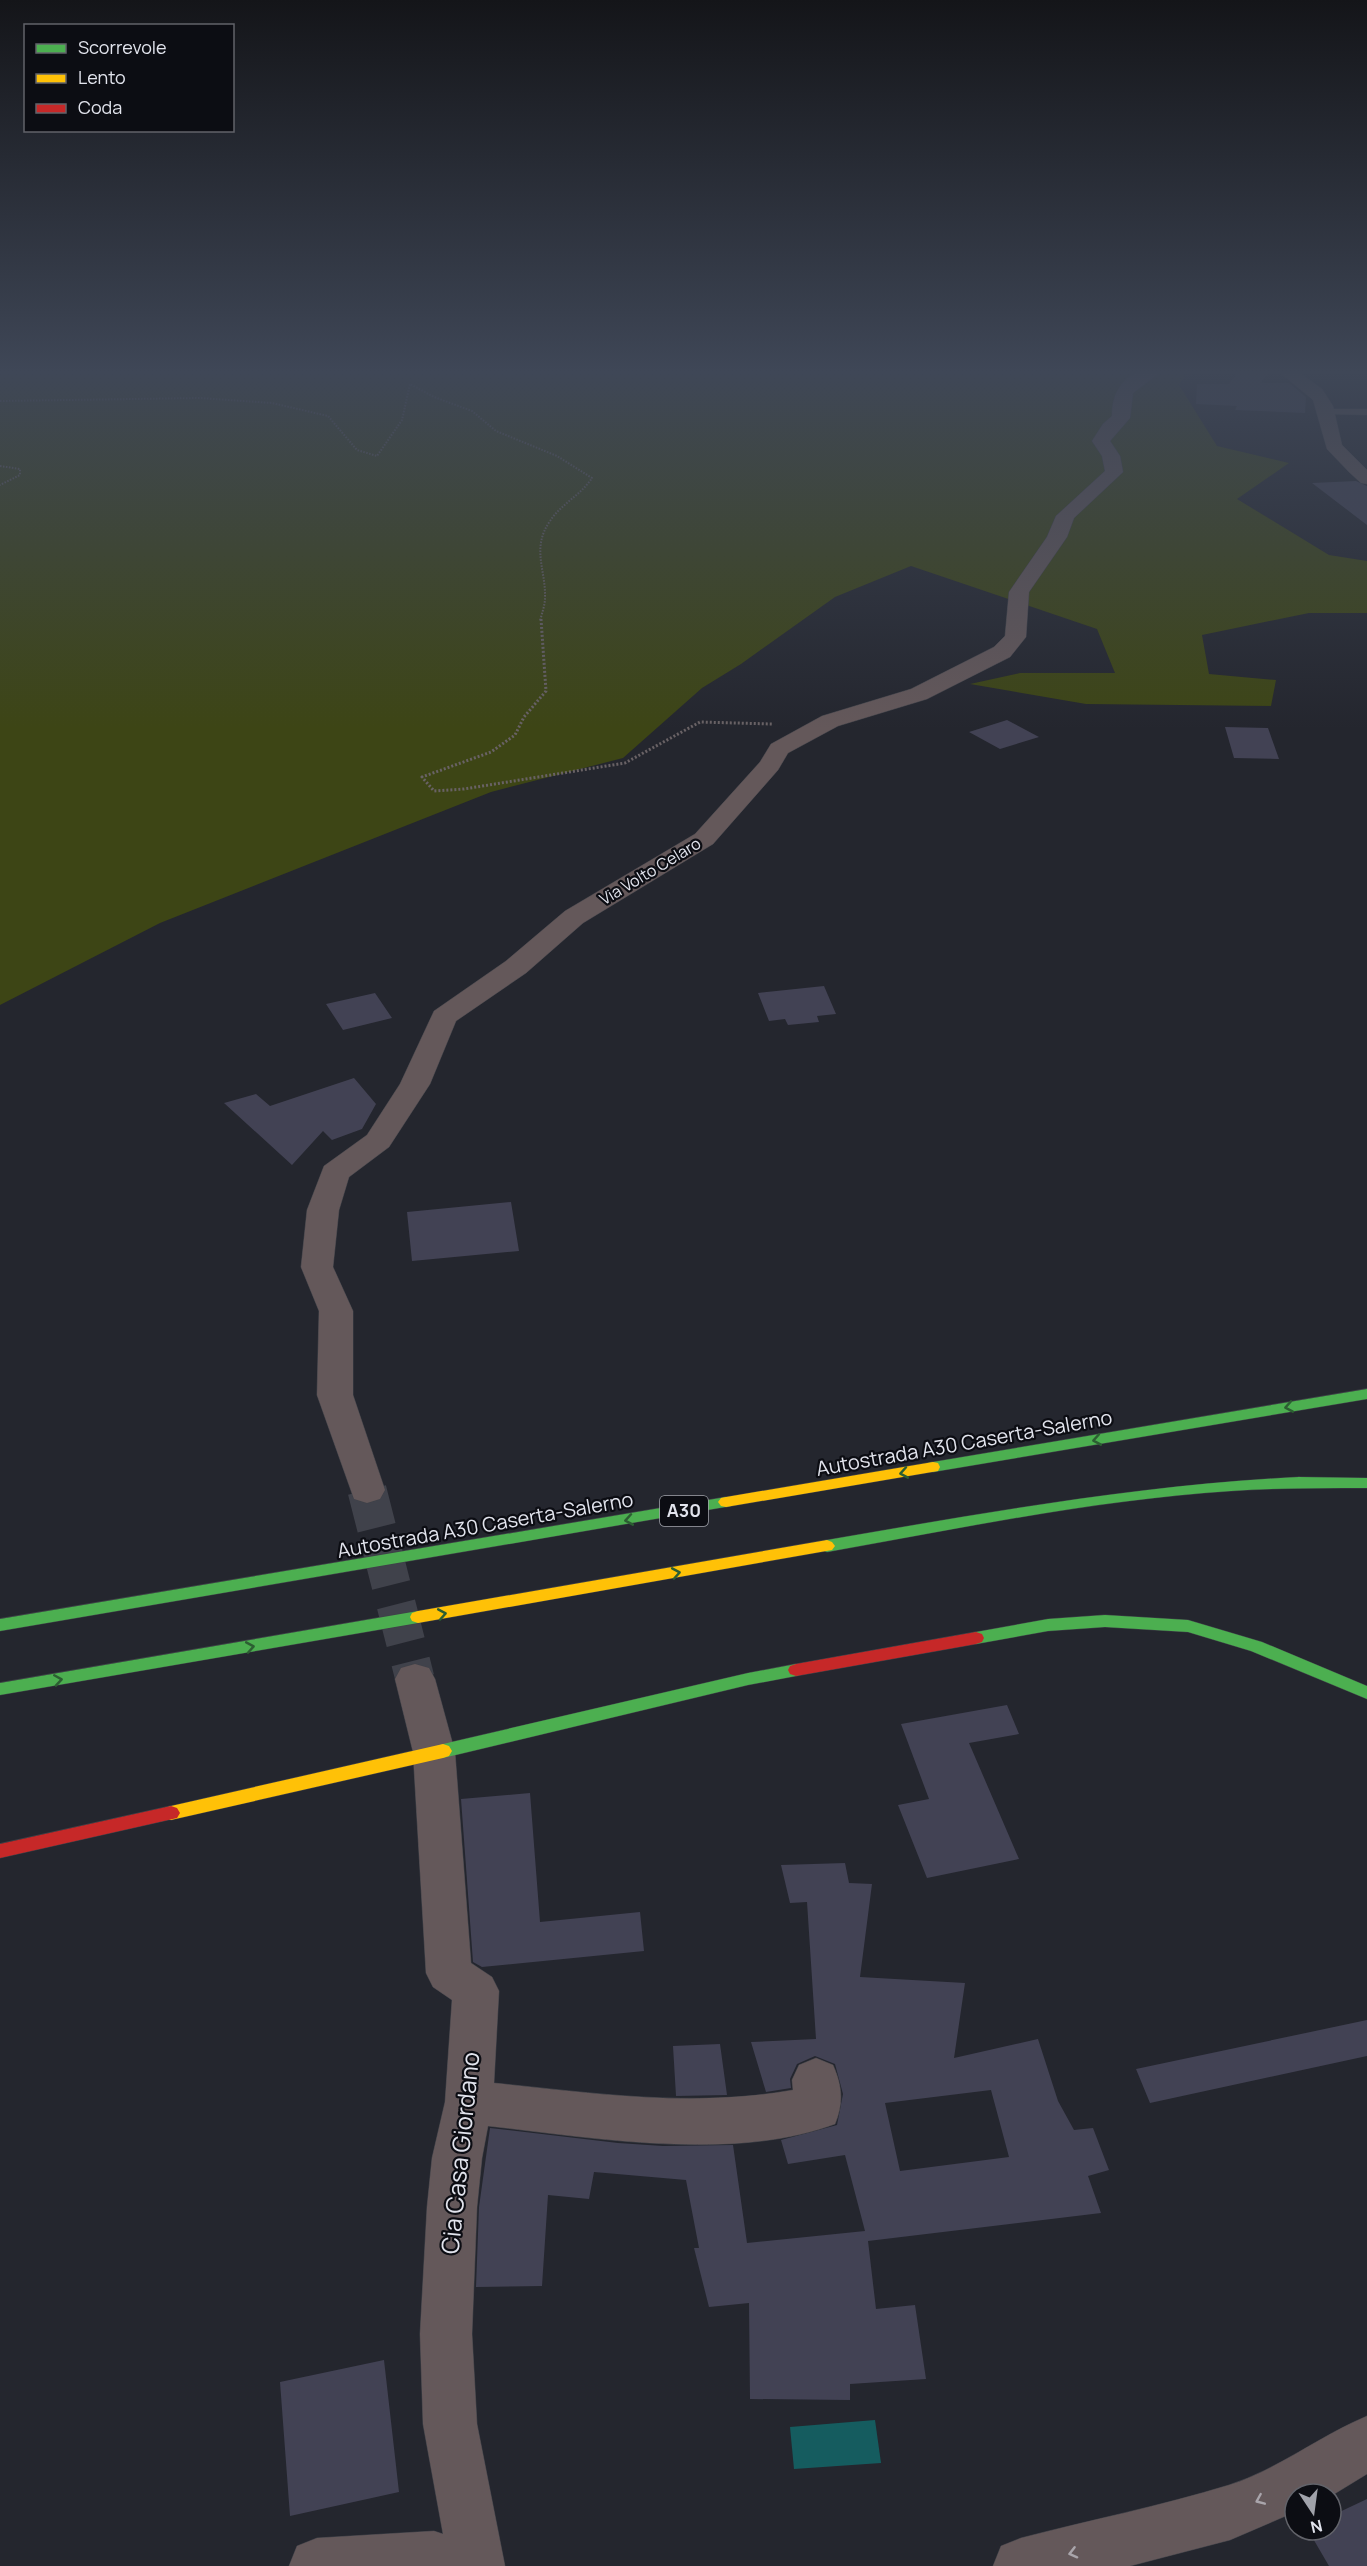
<svg xmlns="http://www.w3.org/2000/svg" width="1367" height="2566" viewBox="0 0 1367 2566" font-family="Manrope,sans-serif">
	<style>
		.green { fill: #3d4515 }
		.water { fill: #155c5f }
		.building { fill: #424254; fill-rule: evenodd }
		.lines { fill: none; stroke-linecap: round; stroke-linejoin: round }
		.street-tunnel { stroke: #40424b; stroke-width: 39; stroke-dasharray: 39 20; stroke-linecap: butt }
		.lane-casing { stroke: #3f4148; stroke-width: 1 }
		.street-casing { stroke: #3f4148; stroke-width: 1 }
		.fast-casing { stroke: #3f4148; stroke-width: 1 }
		.slow-casing { stroke: #3f4148; stroke-width: 1 }
		.jam-casing { stroke: #3f4148; stroke-width: 1 }
		.path-far1 { stroke: #696265; stroke-width: 2; stroke-dasharray: 1.5 1.5; stroke-linecap: butt }
		.path { stroke: #696265; stroke-width: 3; stroke-dasharray: 2 2; stroke-linecap: butt }
		.lane { fill: #64585a; fill-rule: evenodd }
		.street { fill: #64585a; fill-rule: evenodd }
		.fast { fill: #4caf50; fill-rule: evenodd }
		.slow { fill: #ffc107; fill-rule: evenodd }
		.jam { fill: #c62828; fill-rule: evenodd }
		.oneway { stroke: #2c5e32 }
		.oneway2 { stroke: #a9a5ab }
		.labels { text-anchor: middle; stroke-width: 4.5; stroke-linejoin: round; paint-order: stroke }
		.far-street-label { font-size: 16px; fill: #e2e4ed; stroke: #0c0d13 }
		.shield { fill: #0c0d13; stroke: #a2a4ac; stroke-width: 1.5 }
		.shield-label { font-size: 18px; font-weight: bold; fill: #e2e4ed }
		.street-label { font-size: 20px; fill: #e2e4ed; stroke: #0c0d13 }
		.near-street-label { font-size: 24px; fill: #e2e4ed; stroke: #0c0d13 }
	</style>
	<rect width="100%" height="100%" fill="#24262e"/>
	<path class="green" d="M 0,370 L 1189,370 L 1179,385 L 1217,446 L 1289,463 L 1237,499 L 1329,555 L 1367,561 L 1367,613 L 1309,613 L 1202,635 L 1209,674 L 1276,680 L 1271,706 L 1086,704 L 970,684 L 1020,673 L 1115,673 L 1097,629 L 911,566 L 835,597 L 741,664 L 702,688 L 623,758 L 491,792 L 160,923 L 0,1005 Z"/>
	<path class="water" d="M 875,2420 L 881,2463 L 794,2469 L 790,2427 Z"/>
	<path class="building" d="M 1239,370 L 1270,370 L 1261,383 L 1289,383 L 1306,397 L 1305,413 L 1235,410 L 1237,406 L 1196,404 L 1197,384 L 1229,384 Z
		M 1356,481 L 1367,486 L 1367,525 L 1312,483 Z
		M 1007,720 L 1039,737 L 1000,749 L 969,732 Z
		M 1225,727 L 1268,728 L 1279,759 L 1234,758 Z
		M 824,986 L 836,1014 L 817,1016 L 819,1022 L 788,1025 L 785,1019 L 769,1021 L 758,993 Z
		M 375,993 L 392,1018 L 343,1030 L 326,1004 Z
		M 354,1078 L 376,1104 L 362,1129 L 332,1140 L 323,1131 L 292,1165 L 224,1103 L 256,1094 L 270,1106 Z
		M 511,1202 L 519,1251 L 412,1261 L 407,1212 Z
		M 1007,1705 L 1019,1734 L 969,1743 L 1019,1859 L 927,1878 L 898,1805 L 929,1799 L 901,1724 Z
		M 530,1793 L 540,1922 L 640,1912 L 644,1951 L 482,1967 L 473,1962 L 461,1799 Z
		M 845,1863 L 849,1883 L 872,1884 L 860,1977 L 965,1983 L 954,2058 L 1038,2039 L 1058,2101 L 1074,2130 L 1093,2128 L 1109,2170 L 1088,2176 L 1101,2213 L 868,2241 L 876,2309 L 915,2305 L 926,2379 L 850,2384 L 850,2400 L 750,2399 L 749,2303 L 709,2307 L 694,2248 L 699,2248 L 686,2180 L 594,2172 L 589,2199 L 548,2195 L 542,2286 L 476,2287 L 479,2207 L 490,2128 L 618,2143 L 663,2146 L 733,2145 L 747,2243 L 865,2231 L 845,2155 L 788,2164 L 781,2140 L 837,2125 L 843,2094 L 835,2064 L 815,2056 L 797,2064 L 790,2079 L 791,2088 L 766,2092 L 751,2042 L 816,2039 L 807,1902 L 790,1903 L 781,1865 ZM 991,2090 L 1009,2157 L 900,2171 L 885,2103 Z
		M 1367,2020 L 1367,2056 L 1150,2103 L 1136,2069 Z
		M 720,2044 L 727,2095 L 676,2096 L 673,2046 Z
		M 384,2360 L 399,2492 L 290,2516 L 280,2382 Z
		M 1367,2499 L 1367,2566 L 1329,2566 L 1308,2530 L 1331,2530 L 1331,2516 Z"/>
	<g class="lines">
		<path class="street-tunnel" d="M 367,1490 L 415,1679"/>
		<defs>
			<path id="lane" d="M 1322,409 L 1367,409 L 1367,415 L 1326,414 L 1322,413 Z"/>
			<path id="street" d="M 1163,370 L 1133,393 L 1130,418 L 1110,441 L 1120,456 L 1123,472 L 1074,518 L 1067,537 L 1029,592 L 1026,637 L 1010,657 L 927,699 L 838,726 L 788,753 L 778,770 L 713,844 L 583,923 L 526,973 L 456,1021 L 430,1084 L 389,1147 L 349,1177 L 339,1210 L 333,1267 L 353,1311 L 353,1395 L 385,1490 L 380,1499 L 367,1503 L 354,1499 L 317,1395 L 319,1311 L 301,1267 L 307,1210 L 324,1166 L 367,1135 L 400,1084 L 434,1011 L 506,961 L 565,911 L 695,834 L 760,762 L 771,744 L 822,716 L 911,689 L 994,647 L 1005,636 L 1009,592 L 1047,537 L 1056,516 L 1105,471 L 1102,456 L 1092,441 L 1103,424 L 1112,416 C 1112,384 1132,367 1163,370 Z
				M 1277,370 L 1296,370 L 1322,389 L 1333,406 L 1342,445 L 1367,470 L 1367,484 L 1361,483 L 1349,472 L 1327,449 L 1313,400 Z
				M 415,1664 L 429,1668 L 435,1679 L 455,1752 L 471,1963 L 492,1977 L 499,1991 L 494,2083 C 594,2093 693,2108 793,2090 L 792,2080 L 799,2065 L 816,2058 L 833,2065 C 842,2085 844,2103 835,2124 C 734,2162 594,2138 488,2126 L 482,2158 L 477,2207 L 472,2334 L 477,2424 L 505,2566 L 289,2566 L 297,2546 L 317,2538 L 434,2531 L 443,2534 L 423,2424 L 420,2334 L 427,2207 L 432,2158 L 445,2102 L 452,2000 L 433,1987 L 426,1973 L 413,1752 L 395,1679 L 401,1668 Z
				M 1367,2416 L 1367,2474 L 1331,2496 L 1331,2494 L 1295,2494 L 1295,2512 L 1230,2540 L 1130,2566 L 993,2566 L 1001,2546 L 1021,2538 C 1090,2520 1161,2506 1229,2485 C 1279,2469 1319,2436 1367,2416 Z"/>
			<path id="fast" d="M 1367,1389 L 1367,1399 L 933,1472 L 928,1471 L 926,1467 L 928,1463 L 933,1462 Z
				M 1299,1477 L 1367,1478 L 1367,1488 C 1322,1488 1276,1488 1231,1491 C 1095,1500 961,1528 827,1552 L 822,1550 L 819,1546 L 822,1542 L 827,1540 C 984,1513 1139,1485 1299,1477 Z
				M 726,1497 L 731,1498 L 734,1502 L 731,1506 L 0,1631 L 0,1619 Z
				M 418,1611 L 424,1613 L 426,1617 L 424,1621 L 418,1623 L 0,1695 L 0,1683 Z
				M 1105,1615 L 1188,1620 L 1262,1642 L 1367,1686 L 1367,1699 L 1251,1651 L 1188,1632 L 1105,1627 L 1048,1631 L 976,1644 L 970,1642 L 968,1638 L 970,1634 L 976,1632 L 1048,1619 Z
				M 796,1664 L 802,1666 L 804,1670 L 802,1674 L 796,1676 L 748,1685 L 443,1758 L 437,1756 L 434,1751 L 437,1746 L 443,1744 L 748,1673 Z"/>
			<path id="slow" d="M 933,1462 L 938,1463 L 940,1467 L 938,1471 L 726,1507 L 721,1506 L 718,1502 L 721,1498 L 726,1497 Z
				M 827,1540 L 832,1542 L 835,1546 L 832,1550 L 418,1623 L 412,1621 L 410,1617 L 412,1613 L 418,1611 Z
				M 443,1744 L 449,1746 L 452,1751 L 449,1756 L 443,1758 L 171,1820 L 165,1818 L 162,1813 L 165,1808 L 171,1806 Z"/>
			<path id="jam" d="M 976,1632 L 982,1634 L 984,1638 L 982,1642 L 976,1644 L 796,1676 L 790,1674 L 788,1670 L 790,1666 L 796,1664 Z
				M 171,1806 L 177,1808 L 180,1813 L 177,1818 L 0,1858 L 0,1844 Z"/>
		</defs>
		<use href="#lane" class="lane-casing"/>
		<use href="#street" class="street-casing"/>
		<use href="#fast" class="fast-casing"/>
		<use href="#slow" class="slow-casing"/>
		<use href="#jam" class="jam-casing"/>
		<path class="path-far1" d="M 0,401 L 200,398 L 272,403 L 328,416 L 357,450 L 377,456 L 402,420 L 410,384 L 434,397 L 472,411 L 496,431 L 557,456 L 592,478 C 581,495 561,504 550,521 C 531,548 546,570 545,598 C 545,605 542,613 540,621
			M 0,466 L 20,469 L 20,475 L 0,485"/>
		<path class="path" d="M 541,619 L 546,691 L 524,717 L 515,735 L 491,752 L 422,777 L 434,791 L 464,789 L 625,763 L 700,722 L 772,724"/>
		<use href="#lane" class="lane"/>
		<use href="#street" class="street"/>
		<use href="#fast" class="fast"/>
		<use href="#slow" class="slow"/>
		<use href="#jam" class="jam"/>
	</g>
	<defs><path id="oneway-chevron" d="M-2-3.5L2.5 0L-2 3.5" fill="none" stroke-width="1.6" stroke-linecap="round" stroke-linejoin="round" transform="scale(1.5)"/></defs>
	<g class="oneway">
		<use href="#oneway-chevron" transform="translate(1289 1407) rotate(170)"/>
		<use href="#oneway-chevron" transform="translate(1097 1440) rotate(170)"/>
		<use href="#oneway-chevron" transform="translate(904 1473) rotate(170)"/>
		<use href="#oneway-chevron" transform="translate(629 1520) rotate(170)"/>
		<use href="#oneway-chevron" transform="translate(676 1573) rotate(-10)"/>
		<use href="#oneway-chevron" transform="translate(442 1614) rotate(-10)"/>
		<use href="#oneway-chevron" transform="translate(250 1647) rotate(-10)"/>
		<use href="#oneway-chevron" transform="translate(58 1680) rotate(-9)"/>
	</g>
	<g class="oneway2">
		<use href="#oneway-chevron" transform="translate(1260 2500) rotate(157)"/>
		<use href="#oneway-chevron" transform="translate(1073 2553) rotate(166)"/>
	</g>
	<linearGradient id="sky" x2="0" y2="1"><stop stop-color="#141519"/><stop offset="0.51" stop-color="#3f4757"/><stop offset="1" stop-color="#3f4757" stop-opacity="0"/></linearGradient>
	<rect width="1367" height="729" fill="url(#sky)"/>
	<g class="labels">
		<g class="far-street-label">
			<text transform="translate(650 871) rotate(-31)" y="6">Via Volto Celaro</text>
		</g>
		<rect class="shield" x="660" y="1496" width="48" height="30" rx="4.5"/>
		<g class="shield-label">
			<text x="684" y="1517">A30</text>
		</g>
		<g class="street-label">
			<text transform="translate(964 1443) rotate(-10)" y="7">Autostrada A30 Caserta-Salerno</text>
			<text transform="translate(485 1525) rotate(-10)" y="7">Autostrada A30 Caserta-Salerno</text>
		</g>
		<g class="near-street-label">
			<text transform="translate(461 2153) rotate(-84)" y="8">Cia Casa Giordano</text>
		</g>
	</g>
	<rect x="24" y="24" width="210" height="108" fill="#0c0d13" stroke="#62636a" stroke-width="1.5"/>
	<rect x="36" y="44" width="30" height="9" fill="#4caf50" stroke="#62636a" stroke-width="1.5"/>
	<text x="78" y="54" font-size="18" fill="#e2e4ed">Scorrevole</text>
	<rect x="36" y="74" width="30" height="9" fill="#ffc107" stroke="#62636a" stroke-width="1.5"/>
	<text x="78" y="84" font-size="18" fill="#e2e4ed">Lento</text>
	<rect x="36" y="104" width="30" height="9" fill="#c62828" stroke="#62636a" stroke-width="1.5"/>
	<text x="78" y="114" font-size="18" fill="#e2e4ed">Coda</text>
	<g transform="translate(1313 2512) rotate(167)"><circle r="28" fill="#0c0d13" stroke="#62636a" stroke-width="1.5"/>
	<path d="M0-4.5L10 22L0 15L-10 22Z" fill="#a0a2aa"/>
	<text y="-9" font-size="16" font-weight="bold" text-anchor="middle" fill="#e2e4ed">N</text>
	</g>
</svg>
